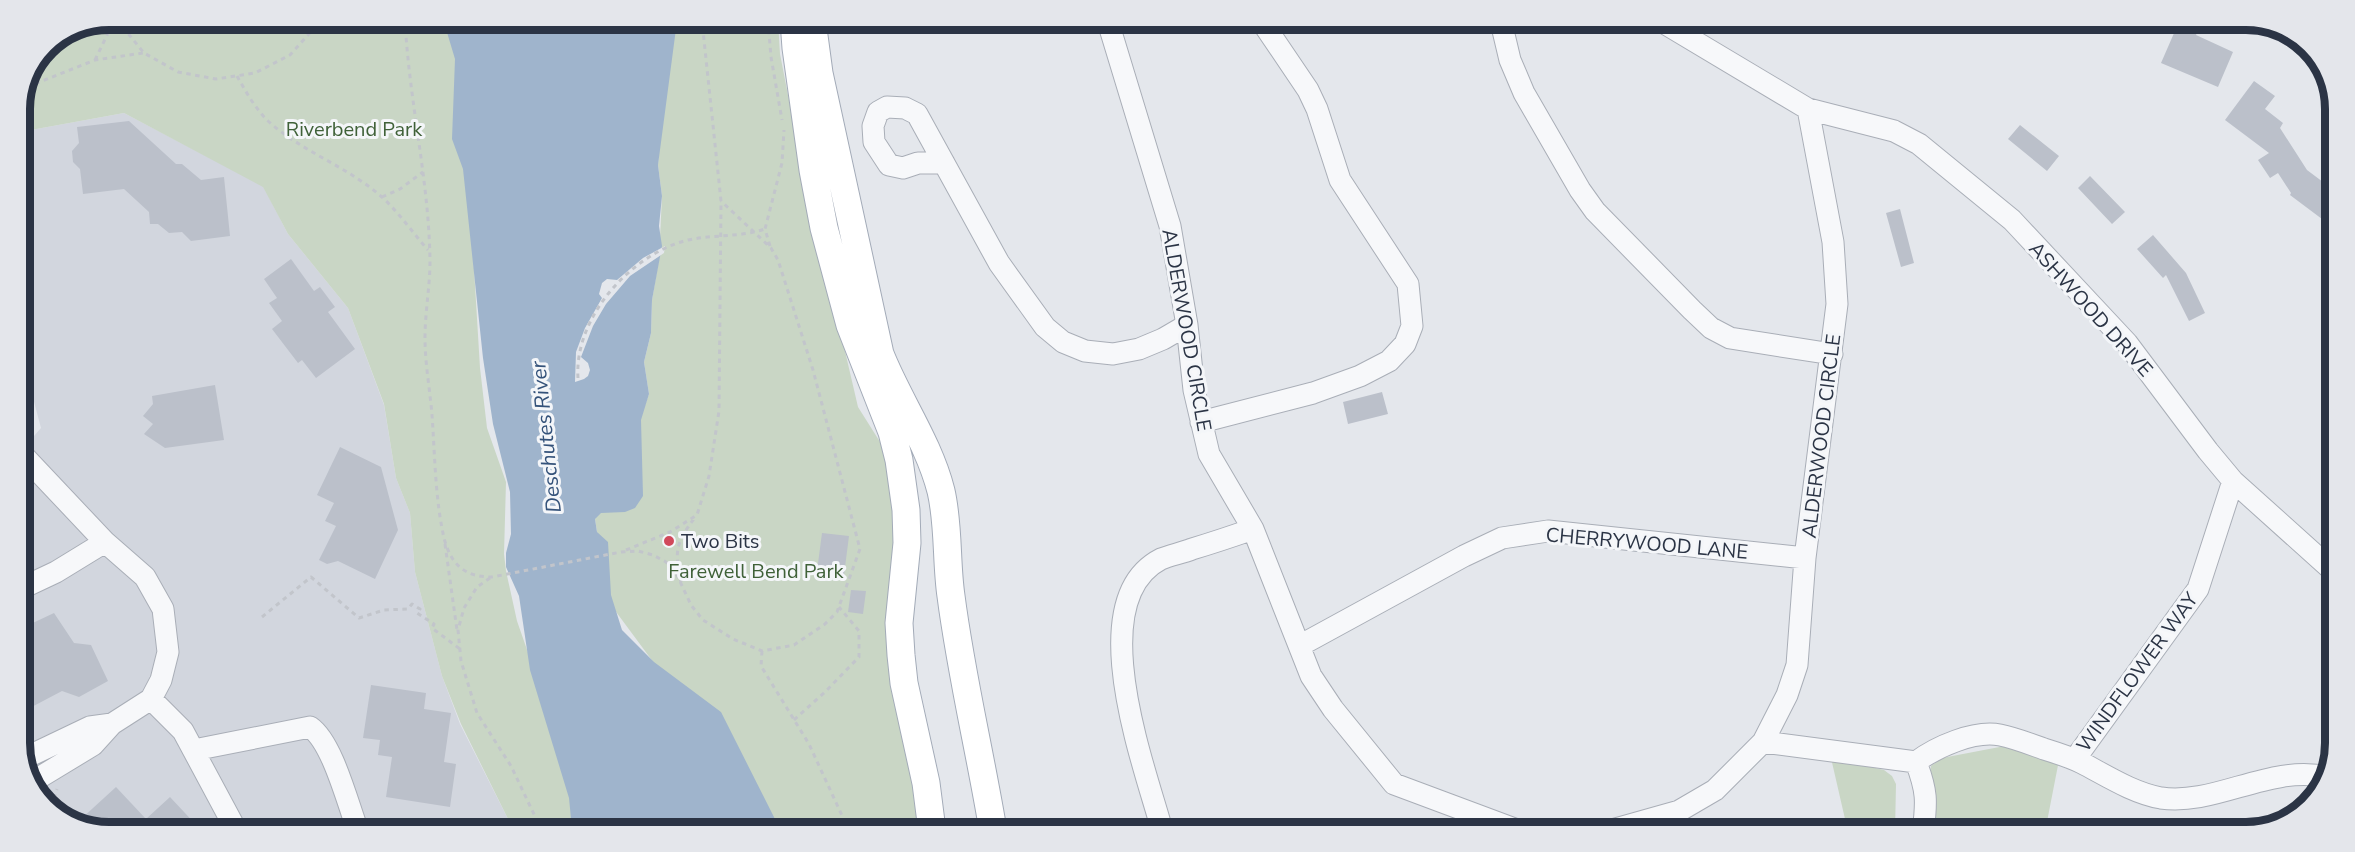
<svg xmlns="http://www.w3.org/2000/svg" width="2355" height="852" viewBox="0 0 2355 852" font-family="'Nunito Sans',sans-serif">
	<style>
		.built { fill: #d2d6de }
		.green { fill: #c9d6c5 }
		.water { fill: #9fb4cc }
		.pier { fill: #e4e7ec }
		.building { fill: #bbc0ca }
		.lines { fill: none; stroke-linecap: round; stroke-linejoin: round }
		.minor-casing { stroke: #a9aeb7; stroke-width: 23 }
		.major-casing { stroke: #a3abb8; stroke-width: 29 }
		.path { stroke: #c2c5cb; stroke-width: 3; stroke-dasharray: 4.5 4.5; stroke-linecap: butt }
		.minor { stroke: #f7f8fa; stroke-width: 21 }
		.major { stroke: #fff; stroke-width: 27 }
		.poi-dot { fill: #d1495b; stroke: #f4f6f9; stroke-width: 2 }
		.labels { text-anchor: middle; stroke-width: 6; stroke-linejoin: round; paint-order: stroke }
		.park-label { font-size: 20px; fill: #3f6138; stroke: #f4f6f9 }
		.street-label { font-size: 20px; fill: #2b3445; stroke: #f4f6f9 }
		.poi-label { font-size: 20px; fill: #2b3445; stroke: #f4f6f9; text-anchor: start }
		.water-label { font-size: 21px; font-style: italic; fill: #34527a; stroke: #f4f6f9 }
		.rim { fill: none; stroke: #2b3445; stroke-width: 8 }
	</style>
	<rect width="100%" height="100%" fill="#e4e7ec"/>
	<path class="built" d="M 124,113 L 263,186 L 288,234 L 348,308 L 384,405 L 396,478 L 410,513 L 415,572 L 442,676 L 460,724 L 513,829 L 81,828 L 60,813 L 20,747 L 20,452 L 41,428 L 20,349 L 20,132 Z"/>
	<path class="green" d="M 109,20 L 459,20 L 480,368 L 487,428 L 506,482 L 504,554 L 506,571 L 517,621 L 549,713 L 577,829 L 513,829 L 461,724 L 442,676 L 415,572 L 410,513 L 396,478 L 384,404 L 348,308 L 288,234 L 263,187 L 124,113 L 20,132 L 20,104 L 46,46 Z
		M 669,21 L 778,21 L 780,54 L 801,162 L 858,407 L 887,453 L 923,830 L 746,829 L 688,709 L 608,601 L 595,519 L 640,419 L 649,394 L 644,362 L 651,333 L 652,300 L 659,259 L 662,196 L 658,165 Z
		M 2010,745 L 2060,755 L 2045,832 L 1926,832 L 1931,766 L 1942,758 Z
		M 1831,758 L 1884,770 L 1892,776 L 1896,784 L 1895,832 L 1848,832 Z"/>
	<path class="water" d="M 446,20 L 677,21 L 658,165 L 662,196 L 659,226 L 662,246 L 652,300 L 651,333 L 644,362 L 649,394 L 641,420 L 643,496 L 635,508 L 625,512 L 601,513 L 595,519 L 597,532 L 608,542 L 611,595 L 622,630 L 654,662 L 721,712 L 780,829 L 572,829 L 569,798 L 530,670 L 519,596 L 506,567 L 506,553 L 511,534 L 510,492 L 493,424 L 483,358 L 463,169 L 452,139 L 455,59 L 446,29 Z"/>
	<path class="pier" d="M 665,246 L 664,253 L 630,276 L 606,304 L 593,326 L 581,357 L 588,363 L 590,370 L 588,376 L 584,379 L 575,382 L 576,352 L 585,328 L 602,298 L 599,294 L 602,283 L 607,279 L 617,280 L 643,258 Z"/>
	<path class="building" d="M 2178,24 L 2201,24 L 2196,35 L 2233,52 L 2218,87 L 2161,63 Z
		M 2254,81 L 2275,96 L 2265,109 L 2283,123 L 2280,128 L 2307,170 L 2335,191 L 2334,228 L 2290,195 L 2291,193 L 2278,173 L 2270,178 L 2258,160 L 2269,153 L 2225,120 Z
		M 129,121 L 176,164 L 182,164 L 201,180 L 224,177 L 230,236 L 191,241 L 182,232 L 169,233 L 158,224 L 150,224 L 149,212 L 124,189 L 83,194 L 80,169 L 73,162 L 72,151 L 79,143 L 77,127 Z
		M 2020,125 L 2059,156 L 2047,171 L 2008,139 Z
		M 2090,176 L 2125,212 L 2112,224 L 2078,188 Z
		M 1900,209 L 1914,263 L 1901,267 L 1886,213 Z
		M 2153,235 L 2186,273 L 2205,313 L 2189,321 L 2166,275 L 2163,278 L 2137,249 Z
		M 291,259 L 314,291 L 320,287 L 335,307 L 328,312 L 355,349 L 316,378 L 302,360 L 298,363 L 272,329 L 282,321 L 269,303 L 277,298 L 264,279 Z
		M 215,385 L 224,440 L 165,448 L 144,434 L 153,424 L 143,416 L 153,404 L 152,396 Z
		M 1382,392 L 1388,414 L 1348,424 L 1343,402 Z
		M 340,447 L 381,467 L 398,530 L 375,579 L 338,561 L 327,564 L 319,560 L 336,526 L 325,521 L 334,503 L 317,495 Z
		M 822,533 L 849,536 L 844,575 L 817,571 Z
		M 851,590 L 866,591 L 863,614 L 848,612 Z
		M 54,613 L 74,643 L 91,645 L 108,681 L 79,697 L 62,691 L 26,710 L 20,698 L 20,629 Z
		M 371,685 L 426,693 L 424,709 L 451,713 L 444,762 L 456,764 L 450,807 L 386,797 L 392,757 L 378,755 L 380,740 L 363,738 Z
		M 116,787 L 146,819 L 170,797 L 199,828 L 89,828 L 81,819 Z"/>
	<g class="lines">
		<defs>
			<path id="minor" d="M 1108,22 L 1170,226 L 1187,325 L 1194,390 L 1209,454 L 1253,529 L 1311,676 L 1333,709 L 1394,784 L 1520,831
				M 1501,22 L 1510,60 L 1524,93 L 1580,190 L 1595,211 L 1692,310 L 1711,328 L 1730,338 L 1832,354
				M 1808,109 L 1894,131 L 1919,144 L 2012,220 L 2127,343 L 2208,451 L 2233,481 L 2332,570
				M 944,163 L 918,163 L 903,168 L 889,165 L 874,142 L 873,126 L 878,112 L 887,107 L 905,108 L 917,114 L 999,263 L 1045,327 L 1063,342 L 1085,351 L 1113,354 L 1139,349 L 1163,339 L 1187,325
				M 1201,422 L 1313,393 L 1360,376 L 1389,361 L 1405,344 L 1412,326 L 1408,284 L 1340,180 L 1317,109 L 1308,90 L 1262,22
				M 20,452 L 105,542 L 145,577 L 163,609 L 168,652 L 161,680 L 151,699 L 112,724 L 93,745 L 32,782
				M 20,589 L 56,572 L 105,542
				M 1301,645 L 1464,556 L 1502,538 L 1548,531 L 1805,558
				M 151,699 L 183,731 L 235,828
				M 1763,742 L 1916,762 C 1936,747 1974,730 2000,735 C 2015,738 2030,744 2044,749 C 2057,753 2070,757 2082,763 C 2107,776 2133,793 2161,798 C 2215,806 2270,764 2327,777
				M 194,750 L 310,727 C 332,742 347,801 357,828
				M 23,759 L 90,727 L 112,724
				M 2075,759 L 2198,589 L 2233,481
				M 1916,762 C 1927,791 1927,801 1923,832
				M 1162,830 C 1145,767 1081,600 1161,559 C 1171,555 1182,553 1192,549 C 1212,543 1233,536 1253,529
				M 1608,831 L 1679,811 L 1715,790 L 1763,742 L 1787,695 L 1797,665 L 1805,558 L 1837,304 L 1833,242 L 1808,109 L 1664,23"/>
			<path id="major" d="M 794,21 L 796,48 L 813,170 L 824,228 L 850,325 L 892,432 L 899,460 L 906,510 L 907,543 L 899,623 L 901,655 L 904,683 L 926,783 L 932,830
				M 812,21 L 819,73 L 880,354 C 898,400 929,443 941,491 C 949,525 946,562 951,596 C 961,674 980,752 993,830"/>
		</defs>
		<use href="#minor" class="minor-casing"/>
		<use href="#major" class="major-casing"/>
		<path class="path" d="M 117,20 L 144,53 L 178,72 L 216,79 L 255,73 L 290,55 L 316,26 L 318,20
			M 405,20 C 409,101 429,180 430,261 C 430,286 425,312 425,338 C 425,364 430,390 432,415 C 435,456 435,498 444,538 C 451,565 465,577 492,577 L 621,552 L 638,551 L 653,555 L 666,562 L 677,575 L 691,605 L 703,620 L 733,639 L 762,651 L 794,645 L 825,624 L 837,612 L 860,549 L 813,370 L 778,260 L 771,248 L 721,201
			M 768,21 L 771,57 L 782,120
			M 95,60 L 109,31 L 112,20
			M 237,76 C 246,92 255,108 268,121 C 302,152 349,167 383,198 C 400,214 413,233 428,250
			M 27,87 L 95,60 L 143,53
			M 382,197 L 400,189 L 423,172
			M 770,246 L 765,229 L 782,163 L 784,130
			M 578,378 C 574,319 628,257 684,241 C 710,234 738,238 765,229
			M 445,544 L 457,630
			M 626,550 L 670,532 L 697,515 L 709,476 L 719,411 L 721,201 L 702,21
			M 490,578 L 477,587 L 464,608 L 458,630 L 461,661 L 477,713 L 511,766 L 541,829
			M 681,582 C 674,549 676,543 696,516
			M 262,617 L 311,577 L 359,618 L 384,610 L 408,609 L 412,604 L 420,609 L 417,613 L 434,624 L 432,628 L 460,649
			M 762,651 L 761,666 L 809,744 L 845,822 L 847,829
			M 794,720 L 826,691 L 859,657 L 859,631 L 839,607
			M 51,807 L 57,789"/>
		<use href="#minor" class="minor"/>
		<use href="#major" class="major"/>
	</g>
	<circle class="poi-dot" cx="669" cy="541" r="6"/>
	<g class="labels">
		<g class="park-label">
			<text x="354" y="136">Riverbend Park</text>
			<text x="756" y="578">Farewell Bend Park</text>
		</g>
		<g class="street-label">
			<text transform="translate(2091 309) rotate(48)" y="7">ASHWOOD DRIVE</text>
			<text transform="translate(1187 330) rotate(80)" y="7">ALDERWOOD CIRCLE</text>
			<text transform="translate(1821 436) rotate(-83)" y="7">ALDERWOOD CIRCLE</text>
			<text transform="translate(1647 543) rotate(5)" y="7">CHERRYWOOD LANE</text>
			<text transform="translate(2137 672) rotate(-54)" y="7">WINDFLOWER WAY</text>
		</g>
		<g class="poi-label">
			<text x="681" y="548">Two Bits</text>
		</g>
		<g class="water-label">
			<text transform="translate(546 437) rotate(-96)" y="7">Deschutes River</text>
		</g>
	</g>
	<path d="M0 0H2355V852H0ZM109 30H2246A79 79 0 0 1 2325 109V743A79 79 0 0 1 2246 822H109A79 79 0 0 1 30 743V109A79 79 0 0 1 109 30Z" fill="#e4e6eb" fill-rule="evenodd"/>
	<path class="rim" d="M109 30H2246A79 79 0 0 1 2325 109V743A79 79 0 0 1 2246 822H109A79 79 0 0 1 30 743V109A79 79 0 0 1 109 30Z"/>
</svg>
